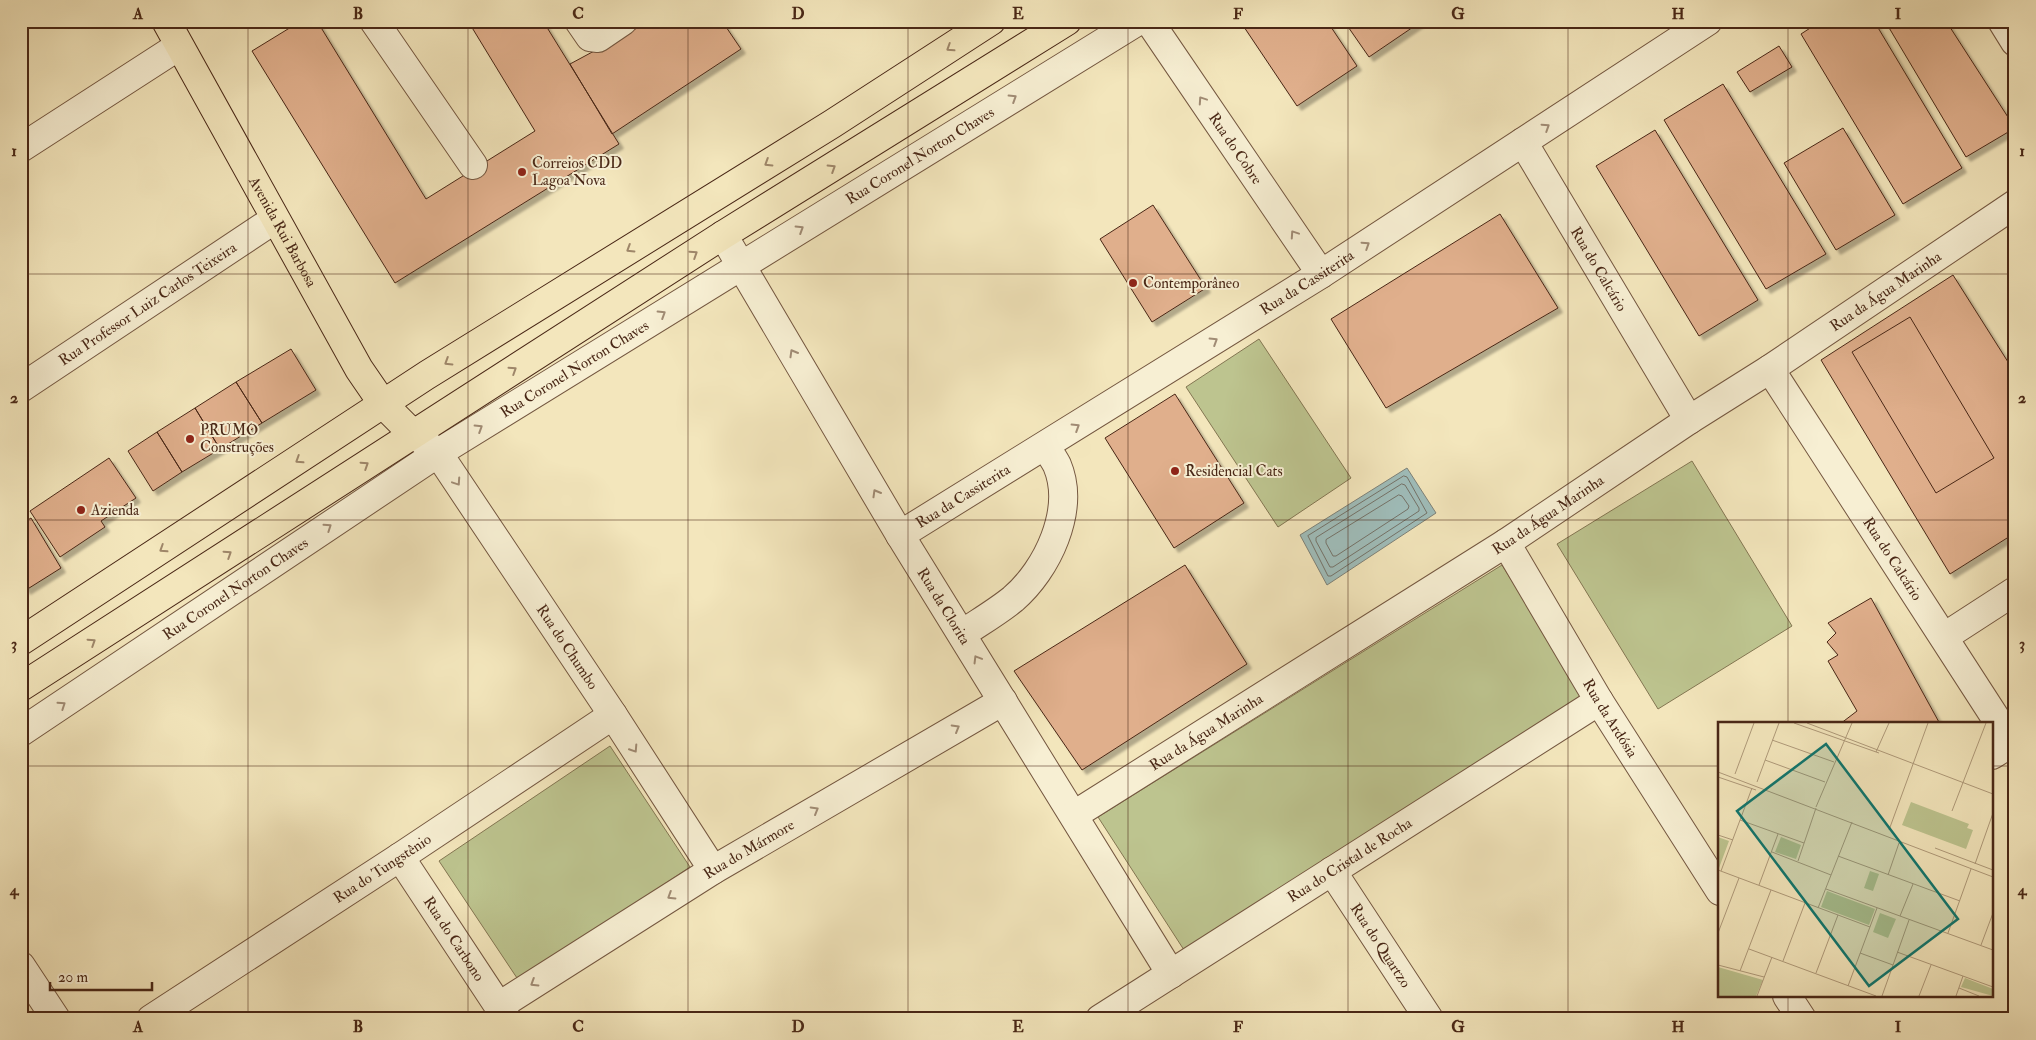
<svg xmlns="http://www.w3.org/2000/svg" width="2036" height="1040" viewBox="0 0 2036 1040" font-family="'IM FELL Double Pica',serif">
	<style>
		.green { fill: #bdc48f; stroke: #837652 }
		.water { fill: #9fbdba; stroke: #7d8178 }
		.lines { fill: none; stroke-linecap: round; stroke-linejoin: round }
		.shore { stroke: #747268; stroke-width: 1 }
		.building { fill: #e0af8c; stroke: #492716; filter: url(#shadow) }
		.minor-casing { stroke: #745740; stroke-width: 30 }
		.major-casing { stroke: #492716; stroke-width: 30 }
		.minor { stroke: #f7efd3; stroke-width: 28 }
		.major { stroke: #f3e6bc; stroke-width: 28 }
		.oneway { stroke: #9e8669 }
		.oneway2 { stroke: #a08b74 }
		.grid { fill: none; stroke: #492716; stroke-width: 1; stroke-opacity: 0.55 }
		.poi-dot { fill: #8f2418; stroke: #f7efd3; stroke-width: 2 }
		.labels { text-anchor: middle; stroke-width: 4; stroke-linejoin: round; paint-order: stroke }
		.street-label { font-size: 15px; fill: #492716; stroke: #f7efd3 }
		.poi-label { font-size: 15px; fill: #492716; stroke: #f7efd3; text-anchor: start }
		.inset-road { fill: none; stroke: #af9a7a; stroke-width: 1 }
		.view { fill: #0f766e; fill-opacity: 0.15; stroke: #0f766e; stroke-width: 2.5 }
		.inset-edge { fill: none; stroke: #492716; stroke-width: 2.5 }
		.neatline { fill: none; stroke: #492716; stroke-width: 2 }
		.grid-label { font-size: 16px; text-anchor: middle; font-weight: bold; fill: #492716 }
	</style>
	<defs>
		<filter id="shadow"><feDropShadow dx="4.5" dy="4.5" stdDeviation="1" flood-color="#0004"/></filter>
	</defs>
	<rect width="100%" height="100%" fill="#f3e6bc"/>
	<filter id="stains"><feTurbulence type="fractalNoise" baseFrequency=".004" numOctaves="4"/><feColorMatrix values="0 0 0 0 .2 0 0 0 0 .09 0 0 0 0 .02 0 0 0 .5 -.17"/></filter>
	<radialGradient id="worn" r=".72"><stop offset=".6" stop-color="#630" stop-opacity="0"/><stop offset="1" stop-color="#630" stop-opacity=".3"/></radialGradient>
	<path class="green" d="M 1259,339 L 1351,478 L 1278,527 L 1186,387 Z
		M 1692,461 L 1792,626 L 1658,709 L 1557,544 Z
		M 1502,565 L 1585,698 L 1184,950 L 1098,817 Z
		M 610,746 L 690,867 L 519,981 L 439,861 Z"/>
	<path class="water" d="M 1407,468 L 1436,513 L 1327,585 L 1300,535 Z"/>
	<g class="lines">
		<path class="shore" d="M 1404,476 L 1407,477 L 1427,513 L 1331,576 L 1328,576 L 1308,536 Z
			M 1402,484 L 1405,485 L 1419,508 L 1419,511 L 1333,567 L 1330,567 L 1316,541 L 1316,538 Z
			M 1399,495 L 1402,496 L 1409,506 L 1408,509 L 1336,556 L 1333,556 L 1326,543 L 1326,540 Z"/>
	</g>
	<path class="building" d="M 301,21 L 317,21 L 426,199 L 535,131 L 468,21 L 543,21 L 619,144 L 395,283 L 252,51 Z
		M 650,21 L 722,21 L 741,49 L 612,134 L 570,64 Z
		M 1240,21 L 1327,21 L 1357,66 L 1297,106 Z
		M 1344,21 L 1422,21 L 1369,57 Z
		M 1821,21 L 1874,21 L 1962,168 L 1903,204 L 1801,34 Z
		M 1885,21 L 1946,21 L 2015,128 L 1966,157 Z
		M 1779,46 L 1792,67 L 1750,92 L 1737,72 Z
		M 1723,84 L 1826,254 L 1766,289 L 1664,120 Z
		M 1843,128 L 1895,215 L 1836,250 L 1784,163 Z
		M 1655,130 L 1758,300 L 1699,336 L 1596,166 Z
		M 1153,205 L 1206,288 L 1152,322 L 1100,239 Z
		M 1500,214 L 1558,308 L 1386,408 L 1331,319 Z
		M 1953,275 L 2015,373 L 2015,533 L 1950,574 L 1821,360 Z
		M 1910,317 L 1994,458 L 1936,493 L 1852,352 Z
		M 291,349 L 316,390 L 262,423 L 236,382 Z
		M 236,382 L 262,423 L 220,449 L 195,408 Z
		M 1175,394 L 1244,503 L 1174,548 L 1105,438 Z
		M 195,408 L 220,449 L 182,472 L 157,432 Z
		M 157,432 L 182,472 L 153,491 L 128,451 Z
		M 109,458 L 136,498 L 101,521 L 105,527 L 60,557 L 30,511 Z
		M 31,518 L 61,568 L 26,590 L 21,582 L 21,524 Z
		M 1185,565 L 1247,664 L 1082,770 L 1014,671 Z
		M 1871,598 L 1940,724 L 1840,724 L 1857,711 L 1828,661 L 1838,655 L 1827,642 L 1836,633 L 1828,623 Z"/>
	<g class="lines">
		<defs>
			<g id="minor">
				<path d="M 374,21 L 473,165"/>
				<path d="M 579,21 L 590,37 L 598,38 L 623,21"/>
				<path id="s1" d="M 1149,21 L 1321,274"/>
				<path d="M 2002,21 L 2015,42"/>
				<path id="s2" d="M 1523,142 L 1689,420"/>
				<path d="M 21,148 L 179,46"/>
				<path id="s3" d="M 723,235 L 900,535 L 1171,974"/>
				<path id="s4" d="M 1770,369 L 2015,748"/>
				<path id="s5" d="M 21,388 L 275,219"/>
				<path id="s6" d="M 424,442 L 438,453 L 613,715 L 713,870"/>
				<path id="s7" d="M 900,535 L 1321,274 L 1708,21"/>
				<path id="s8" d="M 1506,543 L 1599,701 L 1720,891"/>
				<path d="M 962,634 C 978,623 997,612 1013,599 C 1047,570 1076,510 1057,465 C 1054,459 1049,452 1045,446"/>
				<path d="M 1944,637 L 2015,591"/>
				<path id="s9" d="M 21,732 L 438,453 L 1138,21"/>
				<path d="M 1992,755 L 2011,743"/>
				<path id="s10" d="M 1074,815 L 1506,543 L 1689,420 L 1770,369 L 2015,204"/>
				<path id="s11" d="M 400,857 L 507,1019"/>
				<path id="s12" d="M 1332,871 L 1429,1019"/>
				<path d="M 21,966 L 56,1019"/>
				<path d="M 1787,996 L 1802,1019"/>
				<path id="s13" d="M 499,1006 L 713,870 L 1003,701"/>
				<path id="s14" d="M 151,1019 L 400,857 L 613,715"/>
				<path id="s15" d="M 1100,1019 L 1599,701"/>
			</g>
			<g id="major">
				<path id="s16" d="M 166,21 L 359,369 L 383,404 L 413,434"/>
				<path d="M 21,641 L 427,375 L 832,124 L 991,21"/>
				<path d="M 21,687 L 723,235 L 1067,21"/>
			</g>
		</defs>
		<use href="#minor" class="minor-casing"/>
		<use href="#major" class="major-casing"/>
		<use href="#minor" class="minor"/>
		<use href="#major" class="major"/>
	</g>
	<defs><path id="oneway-chevron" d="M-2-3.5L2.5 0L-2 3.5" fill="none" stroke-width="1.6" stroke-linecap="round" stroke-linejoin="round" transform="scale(1.25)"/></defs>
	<g class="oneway">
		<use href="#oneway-chevron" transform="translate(950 48) rotate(147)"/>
		<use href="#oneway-chevron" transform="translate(768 163) rotate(148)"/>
		<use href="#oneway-chevron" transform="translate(832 168) rotate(-32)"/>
		<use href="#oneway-chevron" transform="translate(630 249) rotate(148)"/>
		<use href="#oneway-chevron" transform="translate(694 254) rotate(-33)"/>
		<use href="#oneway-chevron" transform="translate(448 362) rotate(148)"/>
		<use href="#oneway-chevron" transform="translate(513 370) rotate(-33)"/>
		<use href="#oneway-chevron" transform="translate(299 460) rotate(147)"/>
		<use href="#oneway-chevron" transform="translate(365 465) rotate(-33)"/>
		<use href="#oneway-chevron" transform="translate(163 549) rotate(147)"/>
		<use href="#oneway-chevron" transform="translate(228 554) rotate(-33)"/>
		<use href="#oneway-chevron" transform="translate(92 642) rotate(-33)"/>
	</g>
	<g class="oneway2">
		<use href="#oneway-chevron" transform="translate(1013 98) rotate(-32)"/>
		<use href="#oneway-chevron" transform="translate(1202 100) rotate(-124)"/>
		<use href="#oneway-chevron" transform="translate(1546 127) rotate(-33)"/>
		<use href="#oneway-chevron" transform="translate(800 229) rotate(-32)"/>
		<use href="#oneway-chevron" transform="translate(1294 234) rotate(-124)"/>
		<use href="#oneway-chevron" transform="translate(1366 245) rotate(-33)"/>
		<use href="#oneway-chevron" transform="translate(662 314) rotate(-32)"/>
		<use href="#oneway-chevron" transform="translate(1214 341) rotate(-32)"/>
		<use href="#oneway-chevron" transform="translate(793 353) rotate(-120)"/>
		<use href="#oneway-chevron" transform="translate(1076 427) rotate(-32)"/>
		<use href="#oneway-chevron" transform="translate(479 428) rotate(-32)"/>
		<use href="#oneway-chevron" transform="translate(457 482) rotate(56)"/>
		<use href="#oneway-chevron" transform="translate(876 493) rotate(-120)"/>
		<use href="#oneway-chevron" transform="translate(328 527) rotate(-34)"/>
		<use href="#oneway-chevron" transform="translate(977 659) rotate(-121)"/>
		<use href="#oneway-chevron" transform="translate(62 705) rotate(-34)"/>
		<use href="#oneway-chevron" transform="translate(956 728) rotate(-30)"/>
		<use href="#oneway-chevron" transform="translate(634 749) rotate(57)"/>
		<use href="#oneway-chevron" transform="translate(815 810) rotate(-30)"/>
		<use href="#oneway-chevron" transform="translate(671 896) rotate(148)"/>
		<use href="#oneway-chevron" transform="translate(534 983) rotate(148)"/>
	</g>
	<path class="grid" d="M 248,21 L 248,1019M 468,21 L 468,1019M 688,21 L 688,1019M 908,21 L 908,1019M 1128,21 L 1128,1019M 1348,21 L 1348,1019M 1568,21 L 1568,1019M 1788,21 L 1788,724M 21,274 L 2015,274M 21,520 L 2015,520M 21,766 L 1720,766M 1992,766 L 2015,766M 1788,996 L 1788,1019"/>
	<g class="poi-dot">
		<circle cx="522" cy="172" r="5"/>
		<circle cx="1133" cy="283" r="5"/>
		<circle cx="190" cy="439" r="5"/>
		<circle cx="1175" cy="471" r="5"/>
		<circle cx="81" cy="510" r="5"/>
	</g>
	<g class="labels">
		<g class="street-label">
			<text dy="5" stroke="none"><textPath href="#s1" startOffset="154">Rua do Cobre</textPath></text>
			<text dy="5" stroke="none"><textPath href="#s9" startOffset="1068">Rua Coronel Norton Chaves</textPath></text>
			<text dy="5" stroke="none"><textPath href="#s16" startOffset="241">Avenida Rui Barbosa</textPath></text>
			<text dy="5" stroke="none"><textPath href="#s2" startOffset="148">Rua do Calcário</textPath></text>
			<text dy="5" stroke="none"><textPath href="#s7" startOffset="479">Rua da Cassiterita</textPath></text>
			<text dy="5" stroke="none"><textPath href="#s10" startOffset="966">Rua da Água Marinha</textPath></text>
			<text dy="5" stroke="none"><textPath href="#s5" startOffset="152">Rua Professor Luiz Carlos Teixeira</textPath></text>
			<text dy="5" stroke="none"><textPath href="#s9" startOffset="662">Rua Coronel Norton Chaves</textPath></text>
			<text dy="5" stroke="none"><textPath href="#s7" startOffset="74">Rua da Cassiterita</textPath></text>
			<text dy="5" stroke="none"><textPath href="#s10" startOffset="561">Rua da Água Marinha</textPath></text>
			<text dy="5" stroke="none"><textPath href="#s4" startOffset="226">Rua do Calcário</textPath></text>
			<text dy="5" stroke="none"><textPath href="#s9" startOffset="258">Rua Coronel Norton Chaves</textPath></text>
			<text dy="5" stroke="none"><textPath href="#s3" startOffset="432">Rua da Clorita</textPath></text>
			<text dy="5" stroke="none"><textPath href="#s6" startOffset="251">Rua do Chumbo</textPath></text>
			<text dy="5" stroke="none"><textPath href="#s8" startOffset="204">Rua da Ardósia</textPath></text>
			<text dy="5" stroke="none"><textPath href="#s10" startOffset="156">Rua da Água Marinha</textPath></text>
			<text dy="5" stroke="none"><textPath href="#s13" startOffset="295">Rua do Mármore</textPath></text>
			<text dy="5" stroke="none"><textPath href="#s15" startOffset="296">Rua do Cristal de Rocha</textPath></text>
			<text dy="5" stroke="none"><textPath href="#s14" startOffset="276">Rua do Tungstênio</textPath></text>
			<text dy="5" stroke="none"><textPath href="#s11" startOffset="98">Rua do Carbono</textPath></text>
			<text dy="5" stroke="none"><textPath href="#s12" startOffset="89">Rua do Quartzo</textPath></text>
		</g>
		<g class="poi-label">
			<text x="532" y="168">Correios CDD<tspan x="532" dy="17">Lagoa Nova</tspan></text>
			<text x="1143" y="288">Contemporâneo</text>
			<text x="200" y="435">PRUMO<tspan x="200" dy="17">Construções</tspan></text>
			<text x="1185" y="476">Residencial Cats</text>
			<text x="91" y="515">Azienda</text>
		</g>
	</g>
	<g transform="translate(1718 722)">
		<rect width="275" height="275" fill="#f3e6bc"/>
		<path d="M 193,80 L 251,102 L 249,106 L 255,108 L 248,127 L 184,103 ZM 0,115 L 11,119 L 1,146 L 0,145 ZM 63,115 L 83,123 L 78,137 L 57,130 ZM 152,149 L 161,152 L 155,169 L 146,166 ZM 109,169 L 157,187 L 151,203 L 103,185 ZM 162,191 L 178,197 L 170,216 L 155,210 ZM 0,245 L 45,258 L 38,274 L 0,274 ZM 247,256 L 275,267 L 275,274 L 243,265 Z" fill="#bdc48f"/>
		<path class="inset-road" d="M 76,1 L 161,31M 89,1 L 275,72M 54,18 L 116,40M 158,30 L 171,1M 47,38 L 107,60M 0,50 L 275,155M 17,52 L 36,1M 0,55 L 38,68M 39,60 L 61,1M 98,85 L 134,1M 234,89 L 268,1M 22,98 L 86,121M 171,108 L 210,1M 0,113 L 15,118M 217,126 L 275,148M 54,130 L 113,153M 120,134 L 242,179M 80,139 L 98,86M 257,142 L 275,91M 0,148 L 152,205M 3,149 L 34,66M 170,153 L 181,121M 41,163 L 60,112M 108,167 L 275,228M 100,186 L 134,100M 182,194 L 195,162M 0,211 L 21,156M 230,211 L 253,147M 263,223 L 275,191M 31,227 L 158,274M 179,230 L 275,265M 142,231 L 175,243M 65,239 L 87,181M 0,243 L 46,255M 22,249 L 53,168M 98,251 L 120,193M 130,264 L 159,186M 241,266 L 261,274M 39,274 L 54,235M 164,274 L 191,198M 201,274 L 213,243M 238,274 L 245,254"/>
		<path class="view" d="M 108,22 L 240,197 L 151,264 L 19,89 Z"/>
		<rect width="275" height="275" class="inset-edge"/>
	</g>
	<rect width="2036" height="1040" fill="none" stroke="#f3e6bc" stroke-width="55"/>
	<path d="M50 982v8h102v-8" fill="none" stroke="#492716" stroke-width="2.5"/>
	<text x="58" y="982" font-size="15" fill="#492716" stroke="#f7efd3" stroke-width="4" paint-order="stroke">20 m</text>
	<rect x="28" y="28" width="1980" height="984" class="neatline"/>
	<g class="grid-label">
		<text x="138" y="19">A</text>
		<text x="358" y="19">B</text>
		<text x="578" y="19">C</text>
		<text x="798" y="19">D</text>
		<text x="1018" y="19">E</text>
		<text x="1238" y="19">F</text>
		<text x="1458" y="19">G</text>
		<text x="1678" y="19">H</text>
		<text x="1898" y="19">I</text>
		<text x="14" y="156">1</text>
		<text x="2022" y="156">1</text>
		<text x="14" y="403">2</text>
		<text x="2022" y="403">2</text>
		<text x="14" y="649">3</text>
		<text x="2022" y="649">3</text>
		<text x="14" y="895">4</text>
		<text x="2022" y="895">4</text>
		<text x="138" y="1032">A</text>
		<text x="358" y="1032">B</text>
		<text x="578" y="1032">C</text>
		<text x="798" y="1032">D</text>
		<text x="1018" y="1032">E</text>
		<text x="1238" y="1032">F</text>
		<text x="1458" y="1032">G</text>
		<text x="1678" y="1032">H</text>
		<text x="1898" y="1032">I</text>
	</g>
	<rect width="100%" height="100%" filter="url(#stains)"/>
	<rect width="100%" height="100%" fill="url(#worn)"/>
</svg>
